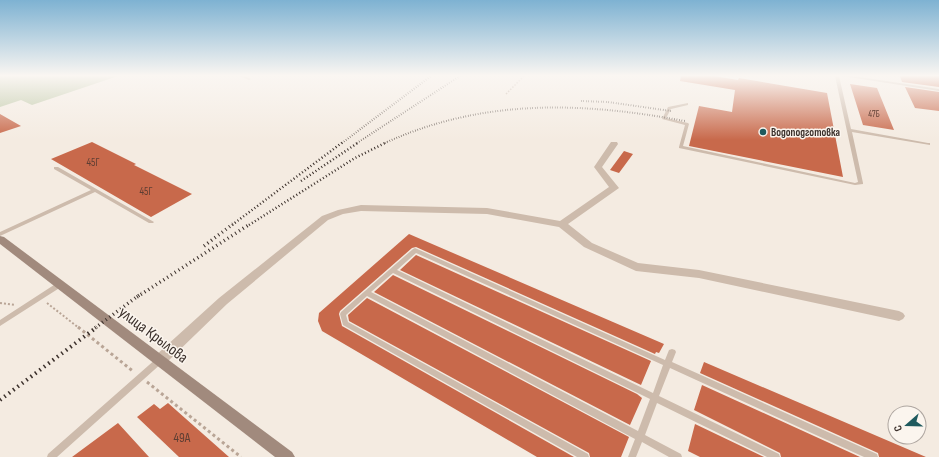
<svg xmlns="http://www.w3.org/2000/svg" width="939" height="457" viewBox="0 0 939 457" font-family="'Sofia Sans Condensed',sans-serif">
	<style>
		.green { fill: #b8c4a0 }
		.building { fill: #c8694b }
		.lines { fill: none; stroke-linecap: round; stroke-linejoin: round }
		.path-far2 { stroke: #b9a596; stroke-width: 1.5; stroke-dasharray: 1.5 1.5; stroke-linecap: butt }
		.path-far1 { stroke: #b9a596; stroke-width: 2; stroke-dasharray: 2 2; stroke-linecap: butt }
		.path { stroke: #b9a596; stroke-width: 3; stroke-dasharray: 3 3; stroke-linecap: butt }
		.lane { fill: #cdbbac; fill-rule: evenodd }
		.street { fill: #cdbbac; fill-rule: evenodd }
		.secondary { fill: #a18a7d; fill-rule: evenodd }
		.rail-far3 { stroke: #3b302b; stroke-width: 2; stroke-dasharray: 0.5 2; stroke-linecap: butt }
		.rail-far2 { stroke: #3b302b; stroke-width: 2.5; stroke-dasharray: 1 2.5; stroke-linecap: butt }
		.rail-far1 { stroke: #3b302b; stroke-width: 3.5; stroke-dasharray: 1 3.5; stroke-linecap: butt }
		.rail { stroke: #3b302b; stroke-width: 4; stroke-dasharray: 1.5 4; stroke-linecap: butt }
		.poi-dot { fill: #1f5a5e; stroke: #fbf5ee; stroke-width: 1.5 }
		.labels { text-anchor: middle; stroke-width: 3; stroke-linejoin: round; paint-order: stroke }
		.far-number-label { font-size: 9px; fill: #5e3e33 }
		.far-poi-label { font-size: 11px; font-weight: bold; fill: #3b302b; stroke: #fbf5ee; text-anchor: start }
		.number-label { font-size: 11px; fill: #5e3e33 }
		.near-number-label { font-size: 13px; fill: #5e3e33 }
		.near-street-label { font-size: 16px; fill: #3b302b; stroke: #fbf5ee }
	</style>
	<rect width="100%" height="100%" fill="#f4ebe1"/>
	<path class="green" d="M 0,76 L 118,76 L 32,105 L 21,100 L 0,107 Z"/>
	<path class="building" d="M 681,76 L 714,76 L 738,80 L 739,78 L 827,93 L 843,177 L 689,146 L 699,106 L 732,112 L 735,90 L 680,81 Z
		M 900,76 L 939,76 L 939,87 L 902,82 Z
		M 850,84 L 877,88 L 894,130 L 863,125 Z
		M 905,87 L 939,92 L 939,111 L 915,108 Z
		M 0,114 L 21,126 L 0,133 Z
		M 92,142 L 136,164 L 134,165 L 192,194 L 151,217 L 51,159 Z
		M 624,151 L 633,154 L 619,173 L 610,170 Z
		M 409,234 L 664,344 L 659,353 L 656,352 L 655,354 L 416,247 L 412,248 L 340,311 L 339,314 L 342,326 L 574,457 L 537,457 L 322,331 L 318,321 L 319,313 Z
		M 416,255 L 651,361 L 641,385 L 400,270 Z
		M 393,275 L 637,394 L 642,398 L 630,425 L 374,292 Z
		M 367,298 L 629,437 L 621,457 L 590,457 L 589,453 L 349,321 L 348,315 Z
		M 704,362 L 926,457 L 879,457 L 878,453 L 700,373 Z
		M 702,385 L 860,457 L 781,457 L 780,453 L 694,410 Z
		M 168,403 L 229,457 L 179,457 L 137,417 L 154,404 L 160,409 Z
		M 118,423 L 149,457 L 72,457 Z
		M 695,424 L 764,457 L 700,457 L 688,451 Z"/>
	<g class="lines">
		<path class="path-far2" d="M 506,94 L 524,76"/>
		<path class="path-far1" d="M 0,303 L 15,305
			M 47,303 L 79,328"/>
		<path class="path" d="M 78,327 L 134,372
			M 147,382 L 241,457"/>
		<path class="lane" d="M 239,76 L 245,76 L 251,79 L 249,80 Z
			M 835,76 L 839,76 L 851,129 L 928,143 L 930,143 L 930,145 L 852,132 L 863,183 L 863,184 L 855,185 L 679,148 L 679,147 L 685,125 L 662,119 L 668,107 L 688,103 L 688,105 L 671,109 L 666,118 L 688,123 L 689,124 L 683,146 L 855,183 L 858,182 Z
			M 842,76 L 853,76 L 939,89 L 939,91 Z
			M 54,167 L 58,167 L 154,222 L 153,223 L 149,223 L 95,192 L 0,236 L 0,232 L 91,190 L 54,169 Z
			M 415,248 L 665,360 L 669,350 L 672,349 L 675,350 L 676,352 L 672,362 L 877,454 L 878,457 L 864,457 L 670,368 L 659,396 L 779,454 L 780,457 L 767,457 L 657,403 L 645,435 L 681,454 L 682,457 L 669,457 L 642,442 L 636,457 L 628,457 L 635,439 L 367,296 L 346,315 L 348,322 L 588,454 L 589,457 L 577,457 L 343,325 L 340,314 L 341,312 L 413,249 ZM 416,253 L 663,365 L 653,393 L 397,270 ZM 393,273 L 650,399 L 638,431 L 371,292 Z
			M 57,283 L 61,283 L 62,285 L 61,287 L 0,326 L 0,320 Z
			M 160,357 L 163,358 L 164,360 L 163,362 L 57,457 L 47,457 L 48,454 L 157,358 Z"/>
		<path class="street" d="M 611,142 L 617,142 L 618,144 L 602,167 L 619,188 L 568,224 L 592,243 L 638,263 L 699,270 L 899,311 L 903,313 L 905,316 L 903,319 L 899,321 L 699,278 L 636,271 L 584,247 L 559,227 L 487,214 L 361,211 L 343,214 L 328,220 L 227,304 L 165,364 L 160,365 L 155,364 L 153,360 L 155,356 L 219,298 L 322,216 L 338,210 L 361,205 L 487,208 L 560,221 L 609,187 L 594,167 Z"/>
		<path class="secondary" d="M 0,236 L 4,237 L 292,452 L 295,457 L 275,457 L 0,244 Z"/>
		<path class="rail-far3" d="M 581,101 L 608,102 L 671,111
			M 342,143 L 431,76
			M 357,143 L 460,76
			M 385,143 C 483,98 582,102 685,121"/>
		<path class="rail-far2" d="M 301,181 L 359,142
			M 232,225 L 343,142
			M 249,225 L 355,158 L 387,142"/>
		<path class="rail-far1" d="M 204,246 L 233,224
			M 137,297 L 250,224
			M 95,328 L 142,293"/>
		<path class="rail" d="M 0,400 L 97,327"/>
	</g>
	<linearGradient id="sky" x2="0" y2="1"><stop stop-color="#7eb2d2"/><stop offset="0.54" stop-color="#faf6f2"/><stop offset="1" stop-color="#faf6f2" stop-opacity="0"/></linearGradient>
	<rect width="939" height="140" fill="url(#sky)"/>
	<circle class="poi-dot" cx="763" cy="132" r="4"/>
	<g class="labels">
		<g class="far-number-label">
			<text x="874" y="117">47Б</text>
		</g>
		<g class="far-poi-label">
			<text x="771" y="136">Водоподготовка</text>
		</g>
		<g class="number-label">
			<text x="93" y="166">45Г</text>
			<text x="146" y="195">45Г</text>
		</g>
		<g class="near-number-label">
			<text x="182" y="442">49А</text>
		</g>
		<g class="near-street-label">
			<text transform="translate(154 334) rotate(37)" y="6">улица Крылова</text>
		</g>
	</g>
	<g transform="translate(907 425) rotate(250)"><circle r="19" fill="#fbf5ee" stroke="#aea6a0"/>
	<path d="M0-3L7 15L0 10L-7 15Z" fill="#1f5a5e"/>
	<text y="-6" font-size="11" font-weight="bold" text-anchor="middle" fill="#3b302b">С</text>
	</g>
</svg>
